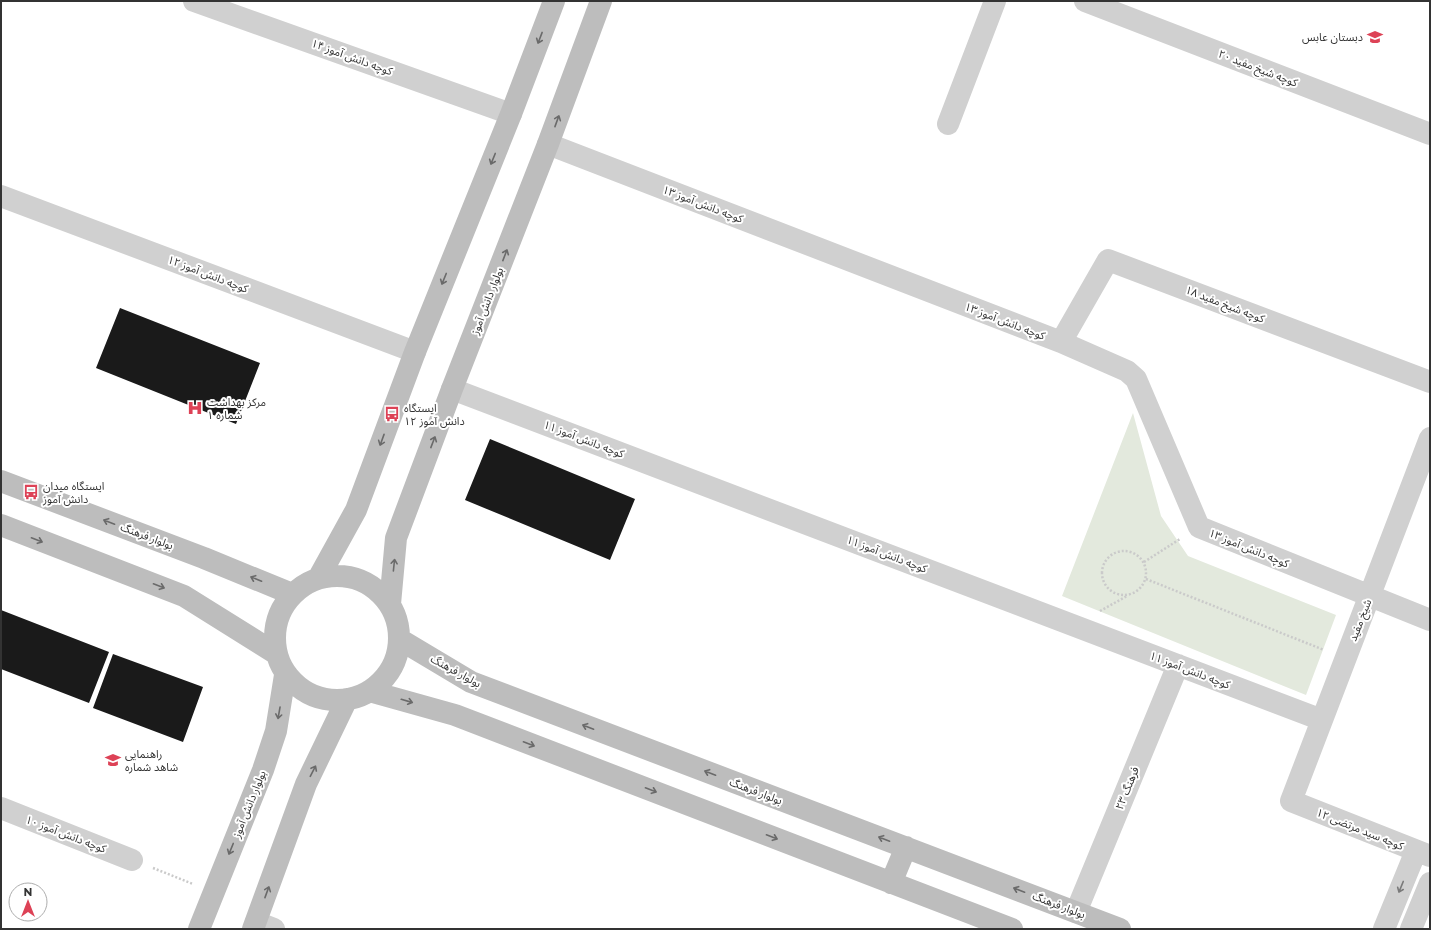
<svg xmlns="http://www.w3.org/2000/svg" width="1431" height="930" viewBox="0 0 1431 930" font-family="Montserrat,'Noto Sans Arabic',sans-serif">
	<style>
		.green { fill: #e3e9dd }
		.building { fill: #1a1a1a }
		.lines { fill: none; stroke-linecap: round; stroke-linejoin: round }
		.path { stroke: #cacaca; stroke-width: 2.5; stroke-dasharray: 2 2; stroke-linecap: butt }
		.street { stroke: #d0d0d0; stroke-width: 22 }
		.secondary { stroke: #bdbdbd; stroke-width: 22 }
		.oneway { stroke: #6a6a6a }
		.oneway2 { stroke: #7a7a7a }
		.labels { text-anchor: middle; stroke-width: 4; stroke-linejoin: round; paint-order: stroke }
		.poi-label { font-size: 11px; fill: #333; stroke: #fff; text-anchor: start }
		.street-label { font-size: 11px; fill: #333; stroke: #fff }
	</style>
	<rect width="100%" height="100%" fill="#fff"/>
	<path class="green" d="M 1133,413 L 1161,516 L 1188,556 L 1336,615 L 1306,695 L 1062,596 Z"/>
	<path class="building" d="M 120,308 L 260,363 L 236,424 L 96,368 Z
		M 490,439 L 635,499 L 610,560 L 465,500 Z
		M 1,610 L 109,652 L 89,703 L 1,669 Z
		M 113,654 L 203,687 L 183,742 L 93,708 Z"/>
	<g class="lines">
		<path class="path" d="M1102 573a22 22 0 1 1 44 0a22 22 0 1 1-44 0Z
			M 1144,562 L 1180,539
			M 1146,579 L 1324,650
			M 1100,611 L 1127,596
			M 153,868 L 193,884"/>
		<path class="street" d="M 194,1 L 511,114
			M 1085,1 L 1430,134
			M 948,124 L 995,1
			M 548,144 L 1061,342 L 1127,371 L 1136,379 L 1199,527 L 1430,620
			M 1,196 L 415,352
			M 1061,342 L 1108,260 L 1430,382
			M 452,389 L 1322,720
			M 1430,438 L 1291,801 L 1430,856
			M 1,808 L 132,860
			M 1076,912 L 1178,665
			M 256,922 L 274,929
			M 1384,929 L 1416,851
			M 1411,929 L 1430,883"/>
		<path class="secondary" d="M 1,481 L 204,558 L 292,594
			M 1,525 L 184,596 L 275,653
			M275 638a62 62 0 1 1 124 0a62 62 0 1 1-124 0Z
			M 319,577 L 356,510 L 415,352 L 511,114 L 554,1
			M 390,604 L 396,538 L 452,389 L 548,144 L 601,1
			M 399,639 L 471,682 L 1120,929
			M 369,691 L 455,715 L 1012,929
			M 891,883 L 906,847
			M 199,929 L 263,770 L 276,731 L 285,675
			M 253,929 L 306,784 L 347,699"/>
	</g>
	<defs><path id="oneway-shaft" d="M-6 0H5M1.5-3L5.5 0L1.5 3" fill="none" stroke-width="1.6" stroke-linecap="round" stroke-linejoin="round"/></defs>
	<g class="oneway">
		<use href="#oneway-shaft" transform="translate(540 38) rotate(111)"/>
		<use href="#oneway-shaft" transform="translate(557 121) rotate(-70)"/>
		<use href="#oneway-shaft" transform="translate(493 159) rotate(112)"/>
		<use href="#oneway-shaft" transform="translate(505 255) rotate(-69)"/>
		<use href="#oneway-shaft" transform="translate(444 279) rotate(112)"/>
		<use href="#oneway-shaft" transform="translate(382 440) rotate(110)"/>
		<use href="#oneway-shaft" transform="translate(433 442) rotate(-69)"/>
		<use href="#oneway-shaft" transform="translate(109 522) rotate(-159)"/>
		<use href="#oneway-shaft" transform="translate(37 540) rotate(21)"/>
		<use href="#oneway-shaft" transform="translate(394 565) rotate(-84)"/>
		<use href="#oneway-shaft" transform="translate(256 579) rotate(-158)"/>
		<use href="#oneway-shaft" transform="translate(159 586) rotate(21)"/>
		<use href="#oneway-shaft" transform="translate(407 701) rotate(16)"/>
		<use href="#oneway-shaft" transform="translate(279 713) rotate(100)"/>
		<use href="#oneway-shaft" transform="translate(588 727) rotate(-159)"/>
		<use href="#oneway-shaft" transform="translate(529 744) rotate(21)"/>
		<use href="#oneway-shaft" transform="translate(313 771) rotate(-63)"/>
		<use href="#oneway-shaft" transform="translate(710 773) rotate(-159)"/>
		<use href="#oneway-shaft" transform="translate(651 790) rotate(21)"/>
		<use href="#oneway-shaft" transform="translate(772 837) rotate(21)"/>
		<use href="#oneway-shaft" transform="translate(884 839) rotate(-159)"/>
		<use href="#oneway-shaft" transform="translate(231 849) rotate(112)"/>
		<use href="#oneway-shaft" transform="translate(1019 890) rotate(-159)"/>
		<use href="#oneway-shaft" transform="translate(267 892) rotate(-70)"/>
	</g>
	<use class="oneway2" href="#oneway-shaft" transform="translate(1401 887) rotate(112)"/>
	<defs>
		<symbol id="school-bare" viewBox="-9 -9 18 18"><path d="M0-5L7-2L0 1L-7-2ZM-4 1L0 2.5L4 1V4Q0 6-4 4Z" fill="#dd4256" stroke="#fff" stroke-width="2.5" paint-order="stroke"/></symbol>
		<symbol id="hospital-bare" viewBox="-9 -9 18 18"><path d="M-5-5h3v3.5h4V-5h3V5h-3V1.5h-4V5h-3Z" fill="#dd4256" stroke="#fff" stroke-width="2.5" paint-order="stroke"/></symbol>
		<symbol id="bus-bare" viewBox="-9 -9 18 18"><path d="M-5-6H5V4H4V6H2V4H-2V6H-4V4H-5ZM-3.5-4V0h7V-4ZM-3.5 1.2v1.5H-2V1.2ZM2 1.2v1.5H3.5V1.2Z" fill="#dd4256" stroke="#fff" stroke-width="2.5" paint-order="stroke"/></symbol>
	</defs>
	<g fill-rule="evenodd">
		<use href="#school-bare" x="1364" y="26" width="22" height="22"/>
		<use href="#hospital-bare" x="184" y="397" width="22" height="22"/>
		<use href="#bus-bare" x="381" y="403" width="22" height="22"/>
		<use href="#bus-bare" x="20" y="481" width="22" height="22"/>
		<use href="#school-bare" x="102" y="749" width="22" height="22"/>
	</g>
	<g class="labels">
		<g class="poi-label">
			<text x="1363" y="41" text-anchor="end">دبستان عابس</text>
			<text x="207" y="406">مرکز بهداشت<tspan x="207" dy="13">شماره ۱</tspan></text>
			<text x="404" y="412">ایستگاه<tspan x="404" dy="13">دانش آموز ۱۲</tspan></text>
			<text x="43" y="490">ایستگاه میدان<tspan x="43" dy="13">دانش آموز</tspan></text>
			<text x="125" y="758">راهنمایی<tspan x="125" dy="13">شاهد شماره</tspan></text>
		</g>
		<g class="street-label">
			<text transform="translate(352 57) rotate(20)" y="4">کوچه دانش آموز ۱۴</text>
			<text transform="translate(1258 68) rotate(21)" y="4">کوچه شیخ مفید ۲۰</text>
			<text transform="translate(703 204) rotate(21)" y="4">کوچه دانش آموز ۱۳</text>
			<text transform="translate(208 274) rotate(21)" y="4">کوچه دانش آموز ۱۲</text>
			<text transform="translate(487 301) rotate(-69)" y="4">بولوار دانش آموز</text>
			<text transform="translate(1225 304) rotate(21)" y="4">کوچه شیخ مفید ۱۸</text>
			<text transform="translate(1005 321) rotate(21)" y="4">کوچه دانش آموز ۱۳</text>
			<text transform="translate(584 439) rotate(21)" y="4">کوچه دانش آموز ۱۱</text>
			<text transform="translate(147 536) rotate(21)" y="4">بولوار فرهنگ</text>
			<text transform="translate(1249 548) rotate(22)" y="4">کوچه دانش آموز ۱۳</text>
			<text transform="translate(887 554) rotate(21)" y="4">کوچه دانش آموز ۱۱</text>
			<text transform="translate(1360 620) rotate(-69)" y="4">شیخ مفید</text>
			<text transform="translate(1190 670) rotate(21)" y="4">کوچه دانش آموز ۱۱</text>
			<text transform="translate(456 671) rotate(29)" y="4">بولوار فرهنگ</text>
			<text transform="translate(1127 788) rotate(-68)" y="4">فرهنگ ۲۳</text>
			<text transform="translate(756 791) rotate(21)" y="4">بولوار فرهنگ</text>
			<text transform="translate(249 804) rotate(-68)" y="4">بولوار دانش آموز</text>
			<text transform="translate(1360 829) rotate(22)" y="4">کوچه سید مرتضی ۱۲</text>
			<text transform="translate(66 834) rotate(21)" y="4">کوچه دانش آموز ۱۰</text>
			<text transform="translate(1059 905) rotate(21)" y="4">بولوار فرهنگ</text>
		</g>
	</g>
	<rect width="1431" height="930" fill="none" stroke="#333333" stroke-width="4"/>
	<g transform="translate(28 902)"><circle r="19" fill="#ffffff" stroke="#adadad"/>
	<path d="M0-3L7 15L0 10L-7 15Z" fill="#dd4256"/>
	<text y="-6" font-size="11" font-weight="bold" text-anchor="middle" fill="#333333">N</text>
	</g>
</svg>
